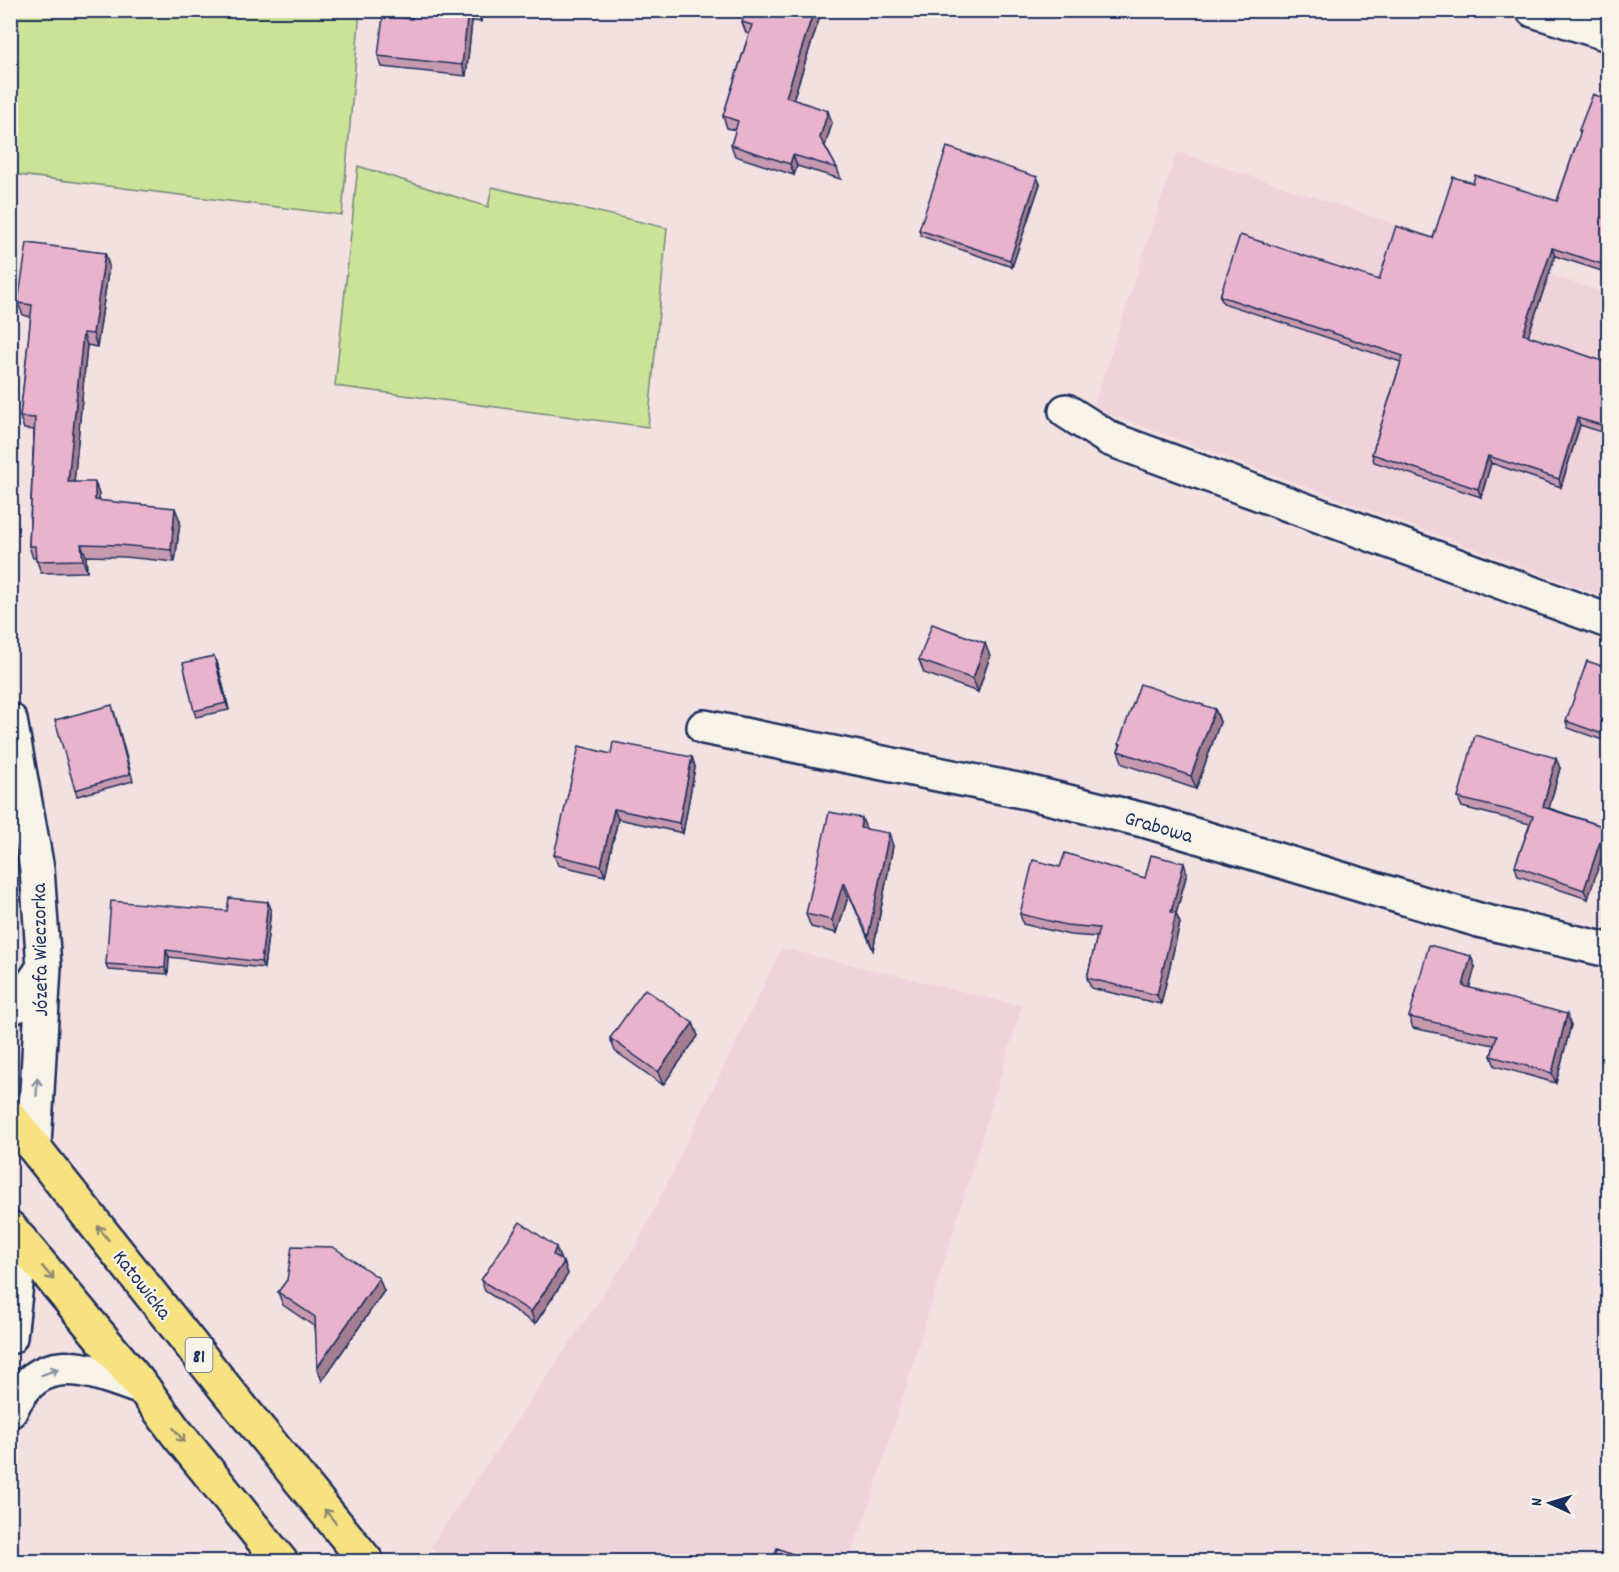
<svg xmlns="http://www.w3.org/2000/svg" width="1619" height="1572" viewBox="0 0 1619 1572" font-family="Dekko,sans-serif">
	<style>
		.built { fill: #f0d2da }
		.green { fill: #cbe298; stroke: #73887b; stroke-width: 1.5 }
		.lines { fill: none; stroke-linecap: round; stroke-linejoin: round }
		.minor-casing { stroke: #1b2f5e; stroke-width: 38 }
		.major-casing { stroke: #1b2f5e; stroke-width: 38 }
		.minor { stroke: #f7f3e8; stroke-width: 33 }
		.major { stroke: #f7e281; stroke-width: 33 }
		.wall { fill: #c89ab0; stroke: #1b2f5e; stroke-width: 1.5 }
		.shaded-wall { fill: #a37d90; stroke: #1b2f5e; stroke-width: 1.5 }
		.building { fill: #e9b3cd; stroke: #1b2f5e; stroke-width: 1.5 }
		.oneway { stroke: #8991a3 }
		.oneway2 { stroke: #898870 }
		.labels { text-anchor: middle; stroke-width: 4.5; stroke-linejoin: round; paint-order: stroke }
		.shield { fill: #f7f3e8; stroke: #5d6a87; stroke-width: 1.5 }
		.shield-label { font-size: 20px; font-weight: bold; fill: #1b2f5e }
		.street-label { font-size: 21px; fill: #1b2f5e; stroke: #f7f3e8 }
	</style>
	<rect width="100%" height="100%" fill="#f3e0e0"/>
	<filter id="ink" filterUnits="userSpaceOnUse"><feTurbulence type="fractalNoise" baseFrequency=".0167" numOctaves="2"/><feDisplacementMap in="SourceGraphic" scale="12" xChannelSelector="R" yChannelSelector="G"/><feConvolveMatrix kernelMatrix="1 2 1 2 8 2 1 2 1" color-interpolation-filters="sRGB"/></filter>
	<g filter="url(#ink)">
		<path class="built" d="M 1177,152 L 1608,294 L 1608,598 L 1093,408 Z
			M 782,948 L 1022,1006 L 868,1510 L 847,1561 L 443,1562 L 431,1546 L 637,1245 Z"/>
		<path class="green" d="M 11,10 L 360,11 L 342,215 L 11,174 Z
			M 358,166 L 488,207 L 492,187 L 667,228 L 648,427 L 335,386 Z"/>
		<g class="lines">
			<defs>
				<path id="minor" d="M 1533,10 L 1608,34
					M 1066,411 L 1110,439 L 1608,621
					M 10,720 L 37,869 L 44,967 L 34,1145
					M 704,727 L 1027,792 L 1147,821 L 1482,921 L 1608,950
					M 10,1008 L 19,1004 L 44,967
					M 10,1337 L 21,1241
					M 10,1411 C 40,1346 92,1370 144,1389"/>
				<path id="major" d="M 10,1117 L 226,1389 L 367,1562
					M 10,1228 L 144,1389 L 175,1431 L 281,1562"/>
			</defs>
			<use href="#minor" class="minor-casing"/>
			<use href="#major" class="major-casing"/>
			<use href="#minor" class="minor"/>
			<use href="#major" class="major"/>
		</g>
		<path class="wall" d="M 413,10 L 482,10 L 481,22 L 472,21 L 466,76 L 382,67 L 378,56 L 412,19 Z
			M 746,10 L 822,10 L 793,100 L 832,123 L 825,146 L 837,168 L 841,179 L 797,166 L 794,175 L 735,156 L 731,145 L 736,130 L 727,128 L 723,116 L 749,34 L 746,33 L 742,22 Z
			M 1608,100 L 1608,273 L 1555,256 L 1528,336 L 1608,363 L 1608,434 L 1580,425 L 1561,487 L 1491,463 L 1481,497 L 1374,462 L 1372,454 L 1401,362 L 1223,303 L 1220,296 L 1379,280 L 1433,238 L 1473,183 L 1557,201 L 1580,134 L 1579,130 Z
			M 1037,177 L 1040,184 L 1012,267 L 921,236 L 919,230 Z
			M 105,253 L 109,266 L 97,347 L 87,345 L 74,482 L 99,494 L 99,500 L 180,521 L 175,562 L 125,557 L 86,556 L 87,572 L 41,573 L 36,558 L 33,558 L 29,546 L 34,430 L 24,429 L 20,417 L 31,317 L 23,315 L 18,303 Z
			M 990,656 L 978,692 L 924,673 L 919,660 Z
			M 217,662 L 229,710 L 196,717 L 194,711 Z
			M 1608,668 L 1608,742 L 1568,728 L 1566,721 Z
			M 1215,709 L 1220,722 L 1196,789 L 1123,764 L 1118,751 L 1120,746 L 1119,743 Z
			M 114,711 L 133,781 L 77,796 L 75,790 Z
			M 611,754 L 692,757 L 695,767 L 683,833 L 618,819 L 605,876 L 558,865 L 554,855 Z
			M 1560,768 L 1549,808 L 1605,827 L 1588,899 L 1518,876 L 1515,866 L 1530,824 L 1462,807 L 1458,798 Z
			M 867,829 L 893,846 L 873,950 L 850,897 L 848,897 L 837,933 L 811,927 L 806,914 Z
			M 1060,867 L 1145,878 L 1187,873 L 1176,914 L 1180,923 L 1161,1004 L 1091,988 L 1087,978 L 1097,937 L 1070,935 L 1023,924 L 1020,914 Z
			M 268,902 L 271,909 L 264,968 L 169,957 L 168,974 L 108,970 L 106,964 Z
			M 1475,967 L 1469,988 L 1571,1025 L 1556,1083 L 1495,1066 L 1491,1056 L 1494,1045 L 1413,1028 L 1409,1017 Z
			M 693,1023 L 698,1036 L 663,1085 L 615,1051 L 610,1038 Z
			M 560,1258 L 559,1260 L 564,1262 L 568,1274 L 535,1324 L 485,1291 L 481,1280 Z
			M 287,1280 L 384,1291 L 322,1381 L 315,1327 L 283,1305 L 278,1292 Z"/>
		<path class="shaded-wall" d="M 468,10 L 472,21 L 466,76 L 462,65 Z
			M 477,10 L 482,10 L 481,22 L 477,11 Z
			M 814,10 L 822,10 L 790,109 L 786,97 Z
			M 828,111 L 832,123 L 824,149 L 820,138 Z
			M 793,155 L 797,166 L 794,175 L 790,164 Z
			M 1037,177 L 1040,184 L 1012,267 L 1010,260 Z
			M 1552,248 L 1555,256 L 1526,342 L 1523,334 Z
			M 105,253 L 109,266 L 97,347 L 93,334 Z
			M 83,333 L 87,345 L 73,494 L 68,482 Z
			M 1577,418 L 1580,425 L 1561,487 L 1559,479 Z
			M 1488,456 L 1491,463 L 1481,497 L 1478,489 Z
			M 95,482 L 99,494 L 100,512 L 95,500 Z
			M 175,508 L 180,521 L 175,562 L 171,550 Z
			M 81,544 L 86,556 L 87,572 L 83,560 Z
			M 985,643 L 990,656 L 978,692 L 973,679 Z
			M 214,656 L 217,662 L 229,710 L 226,703 Z
			M 1215,709 L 1220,722 L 1196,789 L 1191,776 Z
			M 692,757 L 695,767 L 683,833 L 679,823 Z
			M 1556,758 L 1560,768 L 1547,816 L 1543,807 Z
			M 614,809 L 618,819 L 605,876 L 601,866 Z
			M 862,818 L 867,831 L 860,828 Z
			M 1605,827 L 1608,838 L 1588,899 L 1584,890 Z
			M 889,833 L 893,846 L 873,950 L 868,937 Z
			M 1184,863 L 1187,873 L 1176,914 L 1180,923 L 1161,1004 L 1157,995 L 1171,912 Z
			M 843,883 L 848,897 L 837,933 L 832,920 Z
			M 268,902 L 271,909 L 264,968 L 261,962 Z
			M 166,950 L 169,957 L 168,974 L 165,968 Z
			M 1471,956 L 1475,967 L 1467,997 L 1463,986 Z
			M 1567,1014 L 1571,1025 L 1556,1083 L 1552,1073 Z
			M 693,1023 L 698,1036 L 663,1085 L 658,1072 Z
			M 556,1247 L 560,1258 L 557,1266 L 553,1255 Z
			M 564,1262 L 568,1274 L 535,1324 L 531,1312 Z
			M 379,1278 L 384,1291 L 322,1381 L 317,1368 Z"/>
		<path class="building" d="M 413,10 L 468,10 L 462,65 L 378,56 L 383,16 L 412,19 Z
			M 746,10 L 814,10 L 786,97 L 828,111 L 820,138 L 837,168 L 793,155 L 790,164 L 731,145 L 738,121 L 723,116 L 752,25 L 742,22 Z
			M 1593,94 L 1608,100 L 1608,266 L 1552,248 L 1523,334 L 1608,363 L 1608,427 L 1577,418 L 1559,479 L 1488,456 L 1478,489 L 1372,454 L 1403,356 L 1220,296 L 1240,235 L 1379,280 L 1396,226 L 1433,238 L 1453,177 L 1473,183 L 1475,175 L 1557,201 L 1581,131 L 1579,130 Z
			M 947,147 L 1037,177 L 1010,260 L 919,230 Z
			M 27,243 L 105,253 L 93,334 L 83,333 L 68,482 L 95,482 L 95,500 L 175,508 L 171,550 L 120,545 L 81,544 L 83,560 L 36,561 L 35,546 L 29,546 L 35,418 L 20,417 L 32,305 L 18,303 Z
			M 932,624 L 985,643 L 973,679 L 919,660 Z
			M 214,656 L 226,703 L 194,711 L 183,663 Z
			M 1587,661 L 1608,668 L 1608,736 L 1566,721 Z
			M 1140,684 L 1215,709 L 1191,776 L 1118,751 L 1121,744 L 1119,743 Z
			M 112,705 L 130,774 L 75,790 L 55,720 Z
			M 1475,735 L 1556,758 L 1543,807 L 1605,827 L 1584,890 L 1515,866 L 1533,816 L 1458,798 Z
			M 613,742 L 692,757 L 679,823 L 614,809 L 601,866 L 554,855 L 579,746 L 611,754 Z
			M 829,812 L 862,818 L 860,828 L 889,833 L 868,937 L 845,884 L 843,883 L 832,920 L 806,914 Z
			M 1065,853 L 1145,878 L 1151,855 L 1184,863 L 1171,912 L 1176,913 L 1157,995 L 1087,978 L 1099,928 L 1066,925 L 1020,914 L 1033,860 L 1060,867 Z
			M 229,898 L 268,902 L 261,962 L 166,950 L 165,968 L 106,964 L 111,901 L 227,911 Z
			M 1429,945 L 1471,956 L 1463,986 L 1567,1014 L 1552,1073 L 1491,1056 L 1497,1036 L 1409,1017 Z
			M 645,989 L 693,1023 L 658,1072 L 610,1038 Z
			M 520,1222 L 556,1247 L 553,1255 L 564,1262 L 531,1312 L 481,1280 Z
			M 292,1246 L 333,1247 L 379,1278 L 317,1368 L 315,1317 L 278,1292 L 287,1280 Z
			M 777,1548 L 813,1562 L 773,1562 Z"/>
		<defs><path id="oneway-shaft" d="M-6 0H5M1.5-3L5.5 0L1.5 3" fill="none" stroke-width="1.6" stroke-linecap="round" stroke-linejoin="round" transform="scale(1.5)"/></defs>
		<g class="oneway">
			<use href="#oneway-shaft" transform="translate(37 1087) rotate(-87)"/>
			<use href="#oneway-shaft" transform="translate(50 1372) rotate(-20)"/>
		</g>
		<g class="oneway2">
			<use href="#oneway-shaft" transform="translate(103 1233) rotate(-128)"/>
			<use href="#oneway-shaft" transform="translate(48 1273) rotate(50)"/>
			<use href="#oneway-shaft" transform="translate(179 1435) rotate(52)"/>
			<use href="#oneway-shaft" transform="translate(330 1516) rotate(-129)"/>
		</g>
	</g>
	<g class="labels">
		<rect class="shield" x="185.5" y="1338" width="27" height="34" rx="4.5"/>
		<g class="shield-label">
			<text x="199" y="1362">81</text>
		</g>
		<g class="street-label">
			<text transform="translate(1159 826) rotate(16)" y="7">Grabowa</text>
			<text transform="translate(39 950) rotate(-91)" y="7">Józefa Wieczorka</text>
			<text transform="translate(143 1284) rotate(52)" y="7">Katowicka</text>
		</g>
	</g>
	<rect width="1619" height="1572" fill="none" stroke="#f7f3e8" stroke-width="36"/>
	<rect x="18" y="18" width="1583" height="1536" fill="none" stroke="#1b2f5e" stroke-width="2" filter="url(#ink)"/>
	<g transform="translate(1550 1503) rotate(274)" stroke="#f7f3e8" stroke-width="4.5" paint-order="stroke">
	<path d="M0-4.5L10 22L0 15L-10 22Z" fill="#1b2f5e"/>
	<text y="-9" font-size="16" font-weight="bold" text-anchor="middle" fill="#1b2f5e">N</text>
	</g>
</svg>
